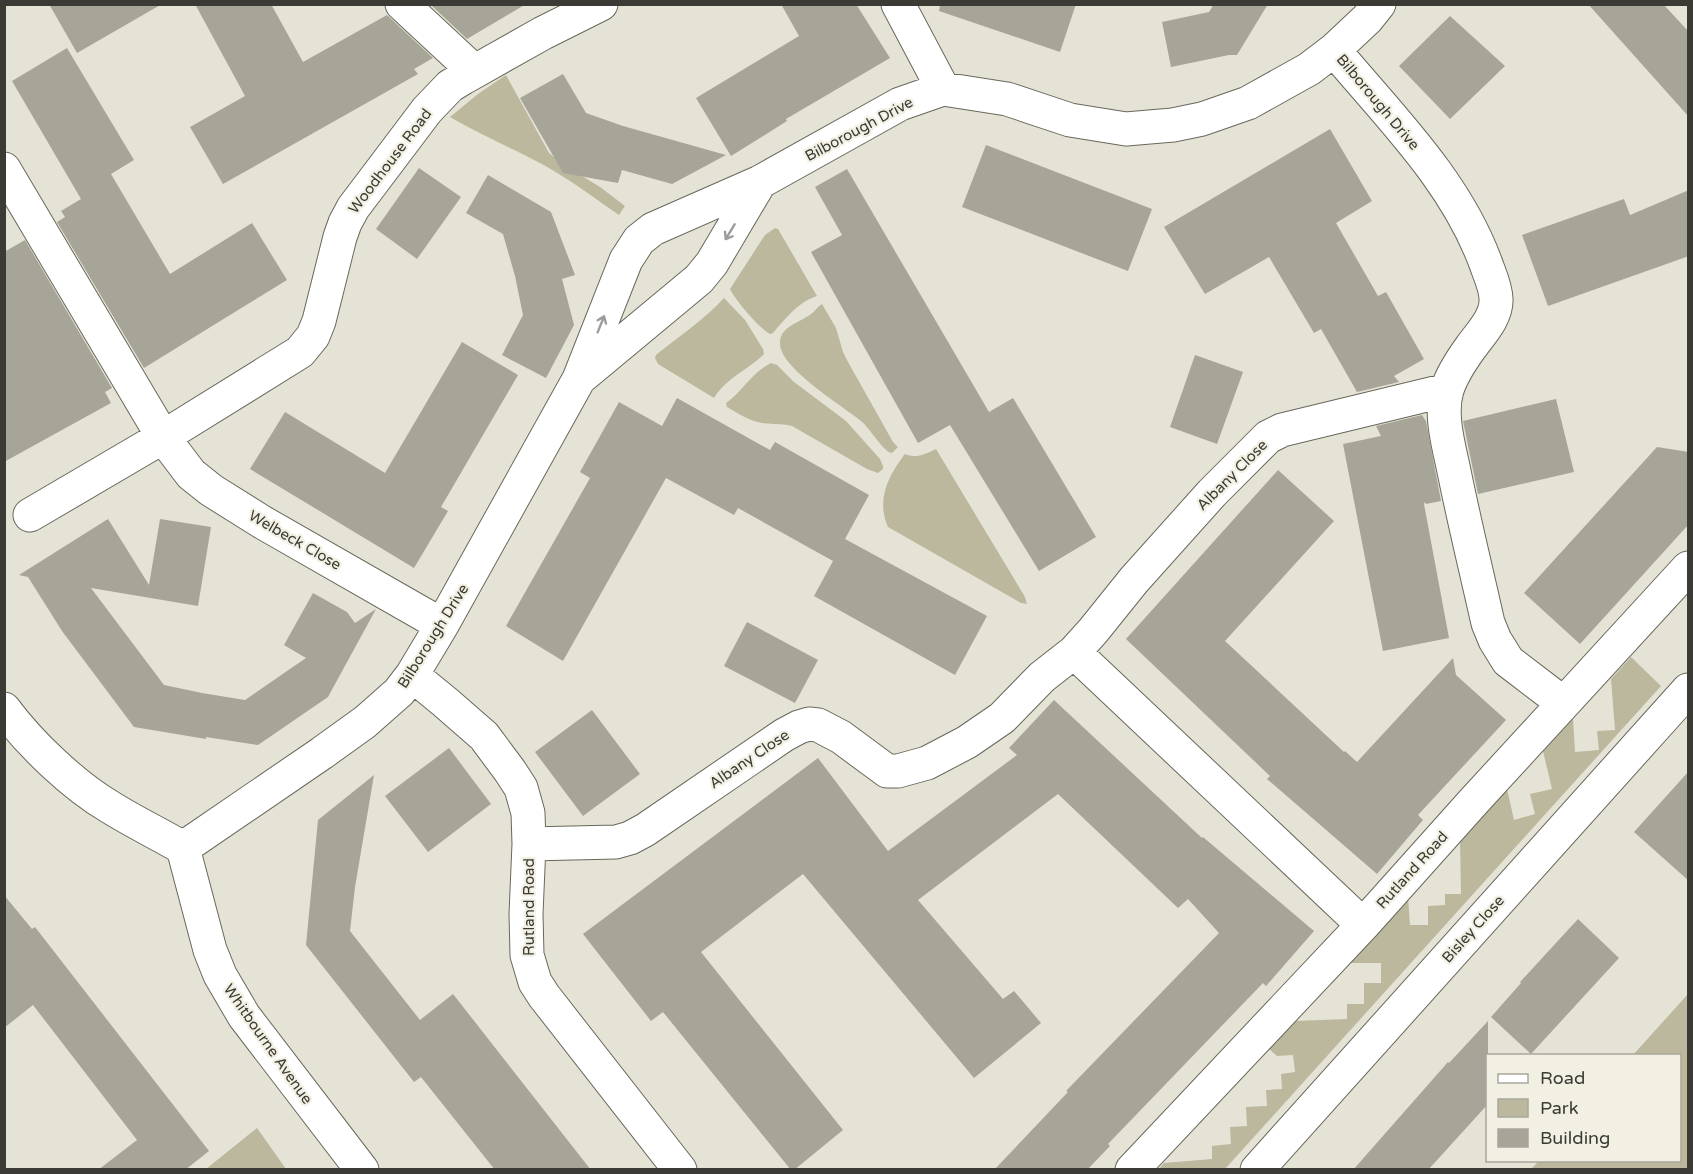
<svg xmlns="http://www.w3.org/2000/svg" width="1693" height="1174" viewBox="0 0 1693 1174" font-family="'Varela Round',sans-serif">
	<style>
		.green { fill: #bbb89d }
		.building { fill: #a7a598 }
		.lines { fill: none; stroke-linecap: round; stroke-linejoin: round }
		.minor-casing { stroke: #69685c; stroke-width: 35 }
		.minor { stroke: #fff; stroke-width: 33 }
		.oneway { stroke: #9d9c9a }
		.labels { text-anchor: middle; stroke-width: 4.5; stroke-linejoin: round; paint-order: stroke }
		.street-label { font-size: 15px; fill: #3b3a35; stroke: #f2f0e2 }
	</style>
	<rect width="100%" height="100%" fill="#e5e3d5"/>
	<path class="green" d="M 506,75 L 549,153 L 561,163 L 600,187 L 625,206 L 619,215 C 596,199 573,182 549,168 C 517,150 482,136 450,117 L 478,94 Z
		M 775,228 L 778,229 L 817,296 C 798,302 786,318 773,333 L 770,334 C 760,329 735,300 730,289 L 765,235 Z
		M 724,298 L 745,320 L 763,349 L 764,354 C 748,370 726,378 714,398 L 658,364 L 655,358 L 656,355 C 679,336 704,320 724,298 Z
		M 822,304 L 836,328 L 843,352 L 848,362 L 893,442 L 898,447 L 892,453 C 883,452 870,428 861,421 C 843,406 779,368 780,343 C 780,327 798,323 808,316 C 814,313 817,307 822,304 Z
		M 771,363 L 777,365 L 794,382 L 846,421 L 880,459 L 883,466 L 883,469 L 878,473 L 867,469 L 792,426 C 781,423 772,425 762,423 C 750,421 737,413 727,407 L 726,403 C 744,390 750,374 771,363 Z
		M 936,449 L 1025,597 L 1027,604 L 1021,603 L 888,527 C 876,500 888,476 905,454 C 916,459 926,454 936,449 Z
		M 1631,657 L 1661,686 L 1225,1169 L 1158,1170 L 1164,1163 L 1212,1159 L 1212,1146 L 1231,1144 L 1230,1127 L 1247,1126 L 1246,1107 L 1267,1106 L 1266,1090 L 1282,1089 L 1281,1074 L 1295,1072 L 1293,1055 L 1277,1056 L 1268,1048 L 1295,1021 L 1347,1019 L 1347,1004 L 1364,1004 L 1364,983 L 1381,983 L 1381,963 L 1348,963 L 1408,897 L 1410,925 L 1428,925 L 1428,906 L 1445,905 L 1445,894 L 1461,894 L 1460,839 L 1507,789 L 1514,820 L 1535,814 L 1530,794 L 1552,789 L 1543,751 L 1573,719 L 1575,752 L 1599,750 L 1597,731 L 1615,730 L 1611,679 Z
		M 1688,994 L 1688,1169 L 1531,1169 L 1539,1161 L 1680,1160 L 1680,1056 L 1633,1055 Z
		M 257,1128 L 286,1169 L 206,1169 Z"/>
	<path class="building" d="M 49,4 L 162,4 L 77,53 Z
		M 195,4 L 271,4 L 303,62 L 387,15 L 433,58 L 414,69 L 418,74 L 223,184 L 190,127 L 245,96 Z
		M 430,4 L 526,4 L 467,39 Z
		M 781,4 L 856,4 L 890,58 L 786,119 L 787,121 L 731,156 L 696,98 L 799,36 Z
		M 940,4 L 1076,4 L 1060,52 L 939,11 Z
		M 1214,4 L 1268,4 L 1237,55 L 1229,55 L 1171,67 L 1162,22 L 1209,12 Z
		M 1588,4 L 1663,4 L 1689,32 L 1689,117 Z
		M 1450,16 L 1505,66 L 1450,119 L 1399,66 Z
		M 67,48 L 134,160 L 111,174 L 170,274 L 252,223 L 287,280 L 144,368 L 57,222 L 65,217 L 61,211 L 81,199 L 12,81 Z
		M 563,74 L 586,113 L 623,126 L 726,155 L 672,184 L 622,170 L 618,183 L 563,173 L 520,98 Z
		M 1330,129 L 1372,201 L 1336,223 L 1378,296 L 1386,292 L 1424,359 L 1394,376 L 1399,382 L 1357,392 L 1321,329 L 1314,333 L 1269,257 L 1205,294 L 1164,227 Z
		M 986,145 L 1152,209 L 1128,271 L 962,207 Z
		M 419,168 L 461,197 L 417,259 L 376,229 Z
		M 847,169 L 989,412 L 1013,398 L 1096,537 L 1039,571 L 950,425 L 918,443 L 811,252 L 842,235 L 815,187 Z
		M 488,175 L 551,212 L 575,275 L 562,279 L 574,325 L 546,378 L 502,355 L 523,315 L 515,276 L 503,234 L 466,213 Z
		M 1689,190 L 1689,256 L 1548,306 L 1522,235 L 1624,199 L 1630,215 Z
		M 25,240 L 112,388 L 105,392 L 111,403 L 4,462 L 4,252 Z
		M 462,342 L 518,375 L 441,507 L 448,511 L 414,568 L 250,469 L 285,412 L 385,473 Z
		M 1195,355 L 1243,372 L 1217,444 L 1170,427 Z
		M 677,398 L 770,450 L 775,442 L 869,495 L 833,561 L 738,508 L 734,515 L 666,478 L 563,661 L 506,626 L 590,478 L 580,472 L 619,402 L 662,426 Z
		M 1556,399 L 1574,472 L 1478,494 L 1463,421 Z
		M 1422,415 L 1426,421 L 1441,501 L 1426,504 L 1425,502 L 1424,504 L 1449,638 L 1383,651 L 1343,444 L 1381,436 L 1376,426 Z
		M 1657,447 L 1689,452 L 1689,524 L 1580,644 L 1524,593 Z
		M 1278,470 L 1334,521 L 1225,641 L 1344,752 L 1345,751 L 1357,762 L 1453,658 L 1456,675 L 1506,720 L 1418,815 L 1423,820 L 1377,874 L 1267,779 L 1270,776 L 1126,639 Z
		M 108,519 L 149,585 L 160,519 L 211,527 L 198,606 L 91,588 L 164,685 L 202,693 L 245,700 L 306,658 L 284,645 L 313,593 L 347,612 L 355,623 L 376,609 L 328,697 L 258,745 L 206,737 L 206,739 L 134,727 L 62,631 L 28,577 L 19,575 Z
		M 845,539 L 987,616 L 955,675 L 814,596 Z
		M 747,622 L 818,660 L 795,703 L 724,666 Z
		M 1054,700 L 1202,838 L 1203,837 L 1314,931 L 1266,986 L 1263,983 L 1108,1144 L 1110,1146 L 1087,1170 L 994,1170 L 1068,1092 L 1066,1091 L 1219,933 L 1188,899 L 1178,908 L 1058,794 L 918,900 L 1003,999 L 1014,991 L 1041,1023 L 974,1078 L 803,874 L 701,952 L 843,1130 L 794,1170 L 791,1170 L 663,1012 L 651,1021 L 583,934 L 818,758 L 888,851 L 1017,755 L 1009,748 Z
		M 592,710 L 640,774 L 583,816 L 535,752 Z
		M 449,748 L 491,804 L 428,852 L 385,796 Z
		M 1689,771 L 1689,881 L 1634,832 Z
		M 374,775 L 355,887 L 350,931 L 420,1020 L 453,994 L 591,1170 L 495,1170 L 421,1077 L 414,1082 L 306,945 L 318,820 Z
		M 4,895 L 32,929 L 35,927 L 209,1151 L 185,1170 L 98,1170 L 137,1140 L 33,1005 L 4,1028 Z
		M 1578,919 L 1619,958 L 1531,1054 L 1491,1017 L 1521,983 L 1520,982 Z
		M 1488,1021 L 1488,1104 L 1428,1170 L 1353,1170 L 1448,1062 L 1449,1063 Z"/>
	<g class="lines">
		<defs>
			<path id="minor" d="M 402,4 L 474,71
				M 898,4 L 943,89
				M 1334,50 C 1390,117 1456,181 1486,264 C 1490,275 1496,288 1496,299 C 1497,317 1481,333 1471,347 C 1463,358 1451,377 1447,390 C 1439,416 1450,450 1455,476 C 1465,525 1477,574 1488,623 L 1495,640 L 1508,661 L 1563,703
				M 4,169 L 163,437 L 191,474 L 211,490 L 262,522 L 442,625
				M 580,378 L 699,279 L 712,263 L 760,182
				M 30,515 L 163,437 L 300,352 L 313,336 L 319,321 L 340,237 L 345,223 L 353,208 L 427,110 L 450,86 L 463,78 L 543,33 L 601,4
				M 1074,652 L 1363,925
				M 412,675 L 445,702 L 484,736 L 510,771 L 521,788 L 528,813 L 529,844 L 526,914 L 527,955 L 535,982 L 544,996 L 680,1170
				M 4,709 C 30,744 73,785 110,807 C 134,822 159,834 183,848 L 210,950 L 220,975 L 244,1016 L 362,1170
				M 529,844 L 616,842 L 630,838 L 645,830 L 784,735 L 799,727 L 809,724 L 818,725 L 841,737 L 887,771 L 898,771 L 927,763 L 967,742 L 1002,718 L 1042,677 L 1074,652 L 1093,631 L 1134,580 L 1212,493 L 1268,437 L 1282,430 L 1447,390
				M 183,848 L 322,753 L 365,722 L 399,692 L 412,675 L 442,625 L 579,379 L 626,260 L 639,240 L 653,229 L 760,182 L 900,104 L 943,89 L 1007,99 L 1070,120 L 1126,129 L 1173,125 L 1202,119 L 1248,103 L 1309,69 L 1334,50 L 1367,19 L 1379,4
				M 1132,1170 L 1363,925 L 1474,801 L 1688,568
				M 1257,1170 L 1688,690"/>
		</defs>
		<use href="#minor" class="minor-casing"/>
		<use href="#minor" class="minor"/>
	</g>
	<defs><path id="oneway-shaft" d="M-6 0H5M1.5-3L5.5 0L1.5 3" fill="none" stroke-width="1.6" stroke-linecap="round" stroke-linejoin="round" transform="scale(1.5)"/></defs>
	<g class="oneway">
		<use href="#oneway-shaft" transform="translate(730 232) rotate(121)"/>
		<use href="#oneway-shaft" transform="translate(601 324) rotate(-68)"/>
	</g>
	<g class="labels">
		<g class="street-label">
			<text transform="translate(1378 102) rotate(50)" y="5">Bilborough Drive</text>
			<text transform="translate(859 129) rotate(-28)" y="5">Bilborough Drive</text>
			<text transform="translate(390 161) rotate(-53)" y="5">Woodhouse Road</text>
			<text transform="translate(1232 475) rotate(-45)" y="5">Albany Close</text>
			<text transform="translate(295 540) rotate(30)" y="5">Welbeck Close</text>
			<text transform="translate(433 636) rotate(-58)" y="5">Bilborough Drive</text>
			<text transform="translate(749 759) rotate(-34)" y="5">Albany Close</text>
			<text transform="translate(1412 870) rotate(-48)" y="5">Rutland Road</text>
			<text transform="translate(529 907) rotate(-90)" y="5">Rutland Road</text>
			<text transform="translate(1473 929) rotate(-48)" y="5">Bisley Close</text>
			<text transform="translate(268 1044) rotate(55)" y="5">Whitbourne Avenue</text>
		</g>
	</g>
	<rect width="1693" height="1174" fill="none" stroke="#3b3a35" stroke-width="12"/>
	<rect x="1486" y="1054" width="195" height="108" fill="#f2f0e2" stroke="#a9a79d" stroke-width="1.5"/>
	<rect x="1498" y="1074" width="30" height="9" fill="#ffffff" stroke="#a9a79d" stroke-width="1.5"/>
	<text x="1540" y="1084" font-size="18" fill="#3b3a35">Road</text>
	<rect x="1498" y="1099" width="30" height="18" fill="#bbb89d" stroke="#a9a79d" stroke-width="1.5"/>
	<text x="1540" y="1114" font-size="18" fill="#3b3a35">Park</text>
	<rect x="1498" y="1129" width="30" height="18" fill="#a7a598" stroke="#a9a79d" stroke-width="1.5"/>
	<text x="1540" y="1144" font-size="18" fill="#3b3a35">Building</text>
</svg>
